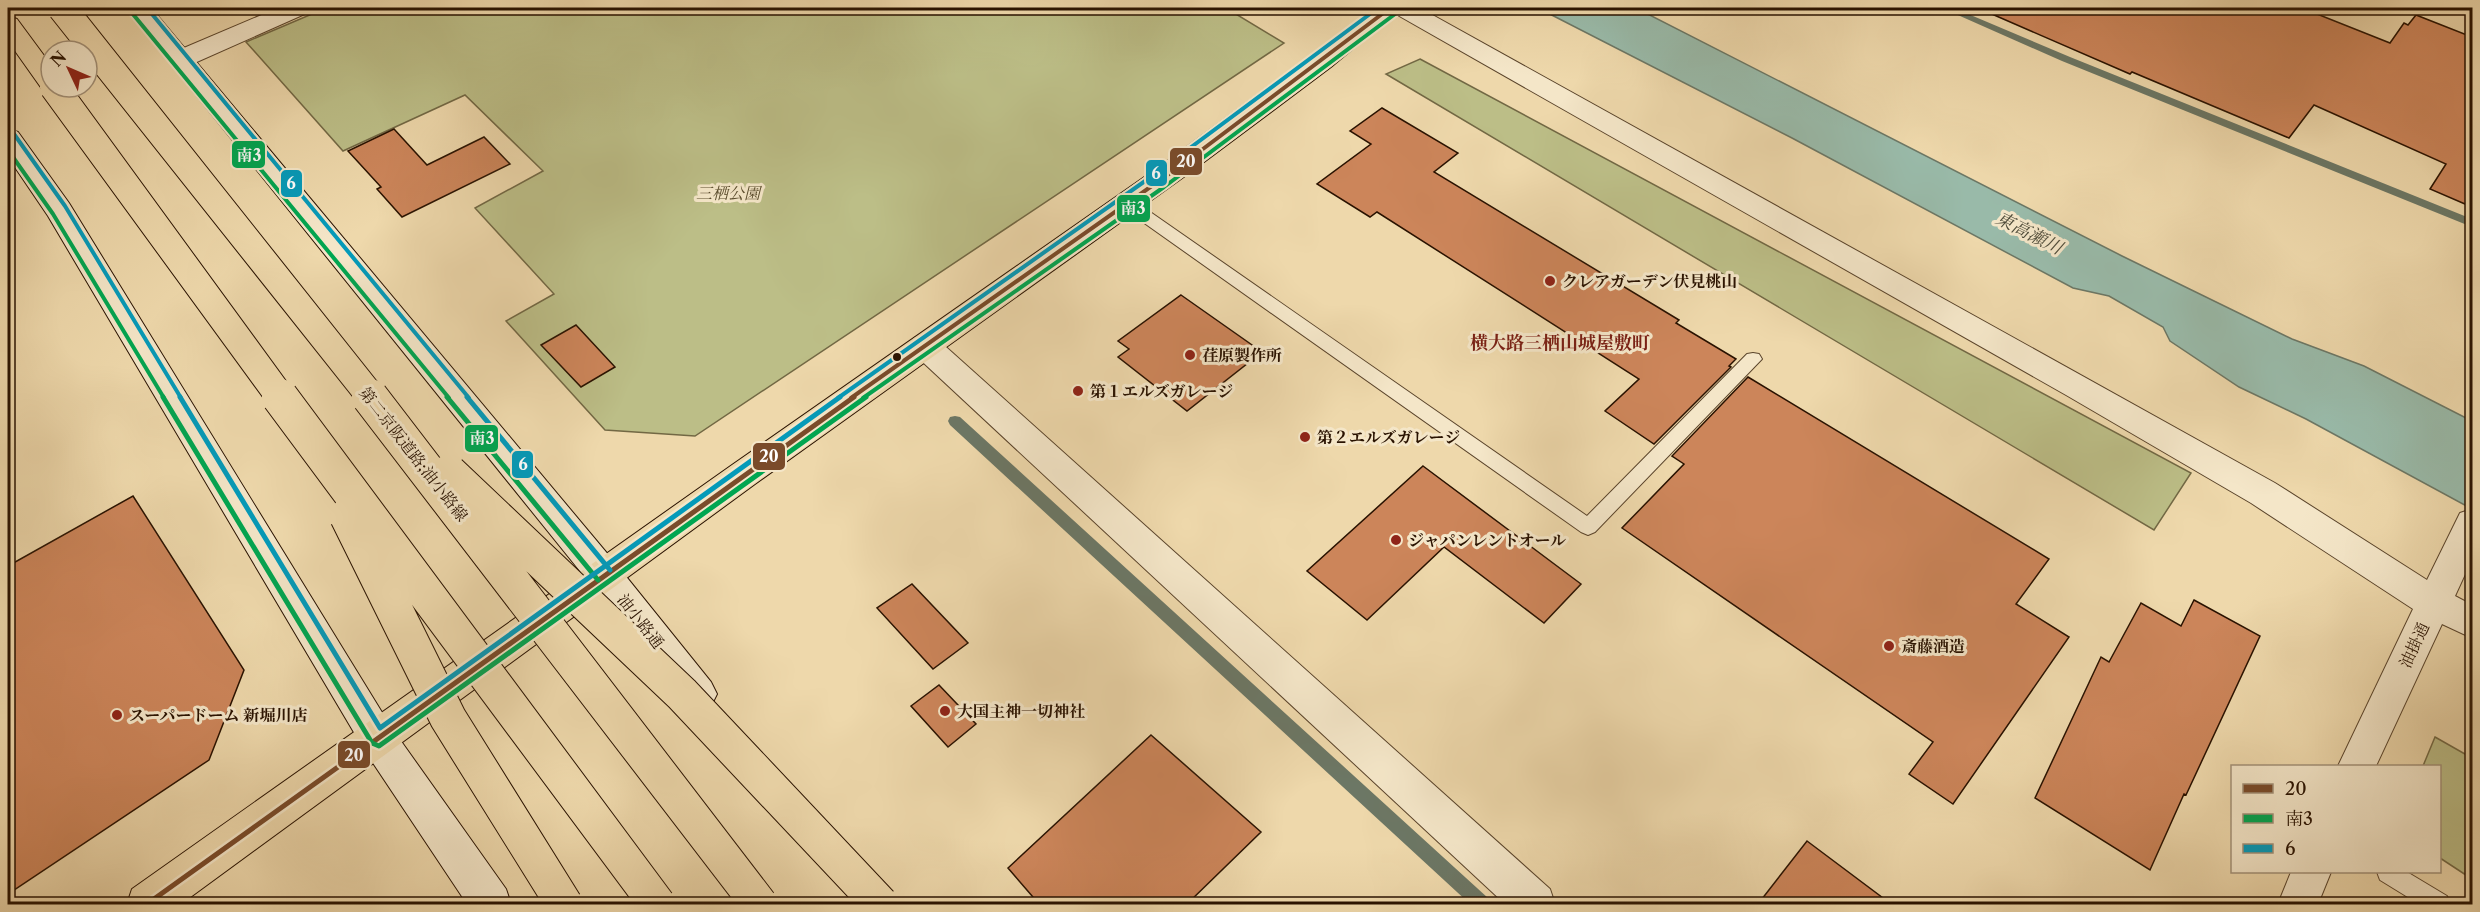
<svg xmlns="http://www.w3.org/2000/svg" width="2480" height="912" viewBox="0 0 2480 912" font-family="'Libre Caslon Text','Noto Serif JP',serif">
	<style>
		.green { fill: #bcbe87; stroke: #726844; stroke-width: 1.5 }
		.water { fill: #99baa9; stroke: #6c7765; stroke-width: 1.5 }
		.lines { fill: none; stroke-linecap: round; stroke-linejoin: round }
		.stream { fill: #6c7765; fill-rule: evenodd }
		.building { fill: #cc855a; stroke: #291200; stroke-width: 1.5 }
		.lane-casing { stroke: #5a442b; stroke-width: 2 }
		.street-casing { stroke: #5a442b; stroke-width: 2 }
		.secondary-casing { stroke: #291200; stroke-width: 2 }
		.primary-casing { stroke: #291200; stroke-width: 2 }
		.highway-casing { stroke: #291200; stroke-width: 2 }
		.lane { fill: #f4e6c8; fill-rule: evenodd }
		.street { fill: #f4e6c8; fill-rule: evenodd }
		.secondary { fill: #f4e6c8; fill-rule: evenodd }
		.primary { fill: #eed8ab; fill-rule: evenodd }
		.highway { fill: #eed8ab; fill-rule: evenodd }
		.highway-bridge-far1-casing { stroke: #291200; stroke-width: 30; stroke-linecap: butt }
		.highway-bridge-casing { stroke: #291200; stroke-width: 38; stroke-linecap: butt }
		.highway-bridge-far1 { stroke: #eed8ab; stroke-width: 28 }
		.highway-bridge { stroke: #eed8ab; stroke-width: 36 }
		.bus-1-far1-casing { stroke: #f4e6c8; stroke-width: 8 }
		.bus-1-casing { stroke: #f4e6c8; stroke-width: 10 }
		.bus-2-far1-casing { stroke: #f4e6c8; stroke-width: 8 }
		.bus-2-casing { stroke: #f4e6c8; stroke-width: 10 }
		.bus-3-far1-casing { stroke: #f4e6c8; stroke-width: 8 }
		.bus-3-casing { stroke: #f4e6c8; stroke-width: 10 }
		.bus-1-far1 { stroke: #7a4b2a; stroke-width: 4 }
		.bus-1 { stroke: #7a4b2a; stroke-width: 5 }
		.bus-2-far1 { stroke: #00a651; stroke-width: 4 }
		.bus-2 { stroke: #00a651; stroke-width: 5 }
		.bus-3-far1 { stroke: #049ab9; stroke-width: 4 }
		.bus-3 { stroke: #049ab9; stroke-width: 5 }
		.poi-dot { fill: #8f2418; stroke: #f4e6c8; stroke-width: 2 }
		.bus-dot { fill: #291200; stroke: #f4e6c8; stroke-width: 2 }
		.labels { text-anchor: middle; stroke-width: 6; stroke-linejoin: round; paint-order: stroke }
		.park-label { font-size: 16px; font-style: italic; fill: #5c4e2f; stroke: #f4e6c8 }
		.poi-label { font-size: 16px; font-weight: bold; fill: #291200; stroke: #f4e6c8; text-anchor: start }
		.street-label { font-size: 16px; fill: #291200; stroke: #f4e6c8 }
		.water-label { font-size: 18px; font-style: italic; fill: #504d3b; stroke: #f4e6c8 }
		.neighbourhood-label { font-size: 18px; font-weight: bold; fill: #7a1f14; stroke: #f4e6c8 }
		.line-badge { stroke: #f4e6c8; stroke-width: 2 }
		.badge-label { font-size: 16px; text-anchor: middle; font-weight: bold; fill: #fff }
	</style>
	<rect width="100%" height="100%" fill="#eed8ab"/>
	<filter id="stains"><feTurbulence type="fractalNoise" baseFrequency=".00333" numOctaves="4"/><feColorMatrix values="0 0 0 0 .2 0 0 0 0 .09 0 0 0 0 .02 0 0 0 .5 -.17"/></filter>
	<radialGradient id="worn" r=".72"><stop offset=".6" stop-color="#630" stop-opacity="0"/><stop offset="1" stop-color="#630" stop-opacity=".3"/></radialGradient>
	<path class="green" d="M 326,8 L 1226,8 L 1284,43 L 695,436 L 605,430 L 506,321 L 554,294 L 475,208 L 543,171 L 465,95 L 343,151 L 246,42 Z
		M 1420,59 L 2191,473 L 2154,530 L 1386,74 Z
		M 2435,737 L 2472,758 L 2472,879 L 2440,858 L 2440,766 L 2423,766 Z"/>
	<path class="water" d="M 1538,8 L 1636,8 L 2122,256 L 2292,339 L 2364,366 L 2472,421 L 2472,509 L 2306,419 L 2239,387 L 2170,341 L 2163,327 L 2109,296 L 2073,288 L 1792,138 Z"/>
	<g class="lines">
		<path class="stream" d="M 1942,8 L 1954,8 L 2070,57 L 2472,219 L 2472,227 L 2062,61 Z
			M 955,416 L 960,417 L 1488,898 L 1490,904 L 1470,904 L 950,425 L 948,421 L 950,417 Z"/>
	</g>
	<path class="building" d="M 1978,8 L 2302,8 L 2390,43 L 2404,23 L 2408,25 L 2416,15 L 2472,37 L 2472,207 L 2430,189 L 2446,164 L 2314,105 L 2289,138 L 2132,72 L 2130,74 Z
		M 1382,108 L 1458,153 L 1434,172 L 1679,320 L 1676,323 L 1736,359 L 1729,366 L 1731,367 L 1654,444 L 1605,411 L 1639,379 L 1377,212 L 1370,217 L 1317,184 L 1371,144 L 1350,131 Z
		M 394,129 L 427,165 L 484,137 L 510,164 L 402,217 L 377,189 L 381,187 L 348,151 Z
		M 1181,295 L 1262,352 L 1187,411 L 1118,357 L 1129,349 L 1118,341 Z
		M 576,325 L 615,367 L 581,387 L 541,345 Z
		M 1748,377 L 2049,559 L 2016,604 L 2069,637 L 1953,804 L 1909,774 L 1933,742 L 1622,528 L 1684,464 L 1672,456 Z
		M 1423,466 L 1581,584 L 1544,623 L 1444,547 L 1367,620 L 1307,571 Z
		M 133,496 L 244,670 L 209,760 L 8,894 L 8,566 Z
		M 912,584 L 968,643 L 933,669 L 877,608 Z
		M 2194,600 L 2260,636 L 2186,795 L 2184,794 L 2150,870 L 2035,798 L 2101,657 L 2109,662 L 2141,603 L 2181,626 Z
		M 939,685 L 976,724 L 948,747 L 911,706 Z
		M 1151,735 L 1261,832 L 1187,904 L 1039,904 L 1008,868 Z
		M 1807,841 L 1891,904 L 1758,904 Z"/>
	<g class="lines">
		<defs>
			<path id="lane" d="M 1128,199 L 1133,200 L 1587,516 L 1747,354 L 1753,353 L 1759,354 L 1762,359 L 1595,532 L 1588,535 L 1581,532 L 1123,208 L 1120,204 L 1123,200 Z
				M 2377,872 L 2407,872 L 2447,896 L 2450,904 L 2419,904 L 2380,880 Z"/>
			<path id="street" d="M 278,8 L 310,8 L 307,13 L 190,65 L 181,67 L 172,65 L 168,59 L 172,53 Z
				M 1391,8 L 1420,8 L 2275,483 L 2427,580 L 2460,513 L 2472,509 L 2472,559 L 2455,596 L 2472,605 L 2472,638 L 2442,624 L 2376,766 L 2338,766 L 2413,609 L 2251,503 L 2066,395 L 1394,13 Z
				M 925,334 L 936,338 L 1550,889 L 1555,904 L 1505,904 L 914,354 L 910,346 L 914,338 Z
				M 2291,872 L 2331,872 L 2318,904 L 2278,904 Z"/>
			<path id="secondary" d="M 126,8 L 151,8 L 616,564 L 711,682 L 717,694 L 711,706 L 698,711 L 685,706 L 592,586 Z
				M 8,129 L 18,132 L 69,203 L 391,727 L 506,889 L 511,904 L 467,904 L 365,751 L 48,216 L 8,157 Z"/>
			<path id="primary" d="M 1375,8 L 1402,8 L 1331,67 L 1192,171 L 755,484 L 181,904 L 127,904 L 132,889 L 732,465 L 1173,157 Z"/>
			<path id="highway" d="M 8,16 L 17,19 L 51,65 L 51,87 L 61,87 L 60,89 L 51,91 L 42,89 L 8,41 Z"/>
		</defs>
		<use href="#lane" class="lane-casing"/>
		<use href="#street" class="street-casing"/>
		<use href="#secondary" class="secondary-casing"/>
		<use href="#primary" class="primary-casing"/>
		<use href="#highway" class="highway-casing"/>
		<use href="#lane" class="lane"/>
		<use href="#street" class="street"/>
		<use href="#secondary" class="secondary"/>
		<use href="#primary" class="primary"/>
		<use href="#highway" class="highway"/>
		<defs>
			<path id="highway-bridge-far1" d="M 62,8 L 372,398
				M 54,87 L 281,398"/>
			<path id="highway-bridge" d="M 280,397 L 657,904
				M 370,397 L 759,904
				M 449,473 L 682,694 L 880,904
				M 348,516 L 448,718 L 564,904"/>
		</defs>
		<use href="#highway-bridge-far1" class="highway-bridge-far1-casing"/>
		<use href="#highway-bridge" class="highway-bridge-casing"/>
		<use href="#highway-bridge-far1" class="highway-bridge-far1"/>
		<use href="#highway-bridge" class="highway-bridge"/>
		<defs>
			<path id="bus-1-far1" d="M 851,398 L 1183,164 L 1390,8"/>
			<path id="bus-1" d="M 147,904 L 854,397"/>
			<path id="bus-2-far1" d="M 132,13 L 449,398
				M 8,150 L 53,214 L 164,398
				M 863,398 L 1164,187 L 1395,14"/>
			<path id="bus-2" d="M 163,397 L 372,743 L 379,746 L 866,397
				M 447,397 L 598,580"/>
			<path id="bus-3-far1" d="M 147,8 L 469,398
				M 14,134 L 65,206 L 181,398
				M 838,398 L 1155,174 L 1378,8"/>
			<path id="bus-3" d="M 180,397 L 380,728 L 840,397
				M 467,397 L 610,570"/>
		</defs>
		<use href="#bus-1-far1" class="bus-1-far1-casing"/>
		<use href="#bus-1" class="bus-1-casing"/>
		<use href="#bus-2-far1" class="bus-2-far1-casing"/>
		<use href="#bus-2" class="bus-2-casing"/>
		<use href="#bus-3-far1" class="bus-3-far1-casing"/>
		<use href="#bus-3" class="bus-3-casing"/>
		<use href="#bus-1-far1" class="bus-1-far1"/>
		<use href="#bus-1" class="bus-1"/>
		<use href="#bus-2-far1" class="bus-2-far1"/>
		<use href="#bus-2" class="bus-2"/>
		<use href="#bus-3-far1" class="bus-3-far1"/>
		<use href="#bus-3" class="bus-3"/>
	</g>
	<g class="poi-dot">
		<circle cx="1550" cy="281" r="6"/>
		<circle cx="1190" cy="355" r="6"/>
		<circle cx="1078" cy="391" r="6"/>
		<circle cx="1305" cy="437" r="6"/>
		<circle cx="1396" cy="540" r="6"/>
		<circle cx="1889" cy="646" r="6"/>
		<circle cx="945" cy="711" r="6"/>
		<circle cx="117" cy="715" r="6"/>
	</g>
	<circle class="bus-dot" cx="897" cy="357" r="5"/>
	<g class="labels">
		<g class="park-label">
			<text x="728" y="199">三栖公園</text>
		</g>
		<g class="poi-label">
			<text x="1562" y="287">クレアガーデン伏見桃山</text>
			<text x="1202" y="361">荏原製作所</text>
			<text x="1090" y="397">第１エルズガレージ</text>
			<text x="1317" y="443">第２エルズガレージ</text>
			<text x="1408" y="546">ジャパンレントオール</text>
			<text x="1901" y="652">斎藤酒造</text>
			<text x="957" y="717">大国主神一切神社</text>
			<text x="129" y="721">スーパードーム 新堀川店</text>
		</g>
		<g class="street-label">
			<text transform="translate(414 454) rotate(52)" y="6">第二京阪道路;油小路線</text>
			<text transform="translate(641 621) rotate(52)" y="6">油小路通</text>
			<text transform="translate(2414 645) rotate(-65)" y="6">油掛通</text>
		</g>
		<g class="water-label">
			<text transform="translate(2029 233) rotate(27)" y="6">東高瀬川</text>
		</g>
		<g class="neighbourhood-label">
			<text x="1560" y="349">横大路三栖山城屋敷町</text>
		</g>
	</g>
	<g class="line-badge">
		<rect x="231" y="140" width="35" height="29" rx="6" fill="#00a651"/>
		<rect x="1169" y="147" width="34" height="29" rx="6" fill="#7a4b2a"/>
		<rect x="1145" y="159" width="23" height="28" rx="6" fill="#049ab9"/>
		<rect x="280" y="169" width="23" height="29" rx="6" fill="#049ab9"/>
		<rect x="1116" y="194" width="35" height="29" rx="6" fill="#00a651"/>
		<rect x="464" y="424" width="35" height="29" rx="6" fill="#00a651"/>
		<rect x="752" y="442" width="34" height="29" rx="6" fill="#7a4b2a"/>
		<rect x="511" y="450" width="23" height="29" rx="6" fill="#049ab9"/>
		<rect x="337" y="740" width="34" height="29" rx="6" fill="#7a4b2a"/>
	</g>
	<g class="badge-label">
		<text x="249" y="161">南3</text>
		<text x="1186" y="167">20</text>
		<text x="1156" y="179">6</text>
		<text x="291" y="189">6</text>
		<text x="1133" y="214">南3</text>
		<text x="482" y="444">南3</text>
		<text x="769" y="462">20</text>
		<text x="523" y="470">6</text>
		<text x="354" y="761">20</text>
	</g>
	<rect width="2480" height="912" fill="none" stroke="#eed8ab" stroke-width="30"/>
	<rect x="9" y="9" width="2462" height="894" fill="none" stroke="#291200" stroke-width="3"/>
	<rect x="15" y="15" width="2450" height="882" fill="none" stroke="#291200" stroke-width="1.5"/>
	<rect x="2231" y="765" width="210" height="108" fill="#f4e6c8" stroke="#a39178" stroke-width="1.5"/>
	<rect x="2243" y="784" width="30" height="9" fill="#7a4b2a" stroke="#a39178" stroke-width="1.5"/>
	<text x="2285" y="795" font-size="18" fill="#291200">20</text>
	<rect x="2243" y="814" width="30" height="9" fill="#00a651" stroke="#a39178" stroke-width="1.5"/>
	<text x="2285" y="825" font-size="18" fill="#291200">南3</text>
	<rect x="2243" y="844" width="30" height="9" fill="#049ab9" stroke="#a39178" stroke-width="1.5"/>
	<text x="2285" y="855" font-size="18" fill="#291200">6</text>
	<g transform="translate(69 69) rotate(314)"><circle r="28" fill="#f4e6c8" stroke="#a39178" stroke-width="1.5"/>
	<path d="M0-4.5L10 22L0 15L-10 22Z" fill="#8f2418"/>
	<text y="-9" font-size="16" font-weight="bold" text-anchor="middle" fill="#291200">N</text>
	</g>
	<rect width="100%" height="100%" filter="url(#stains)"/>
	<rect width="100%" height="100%" fill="url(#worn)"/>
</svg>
